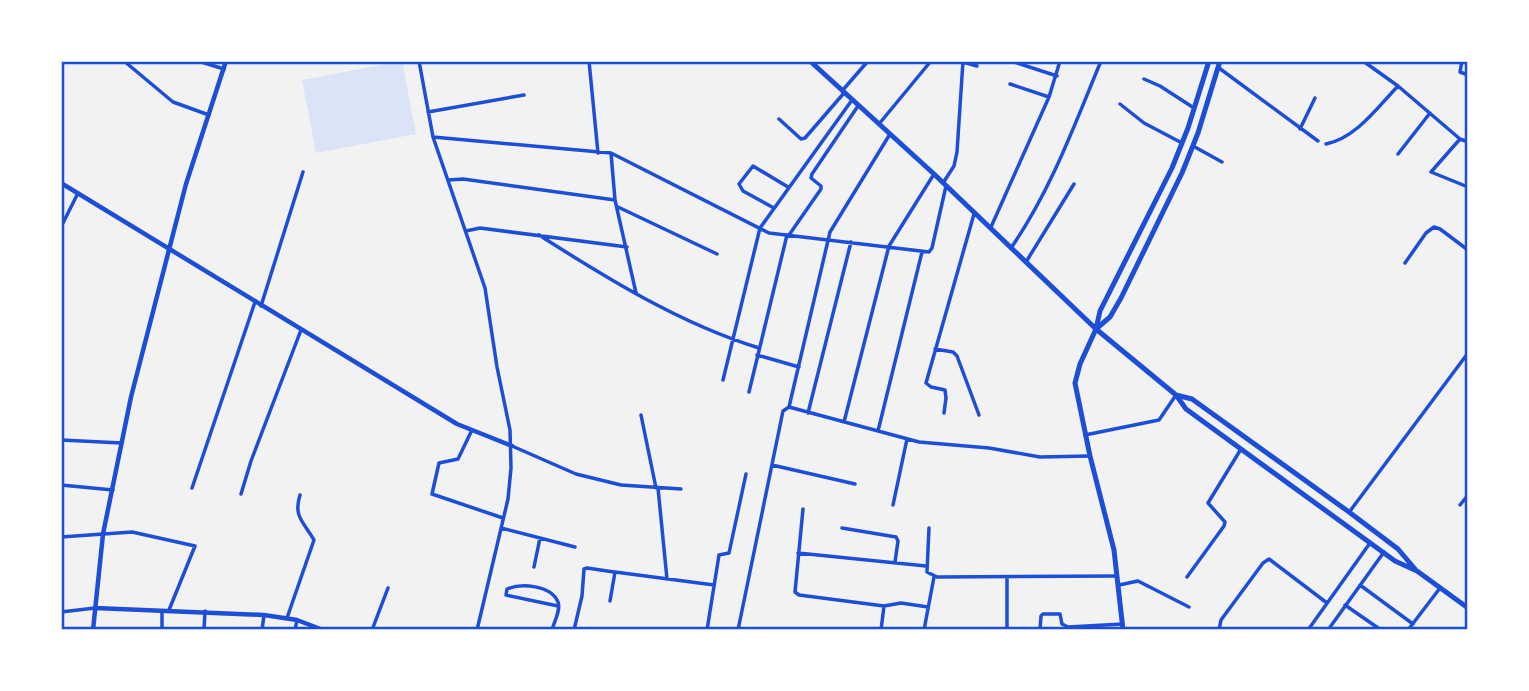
<svg xmlns="http://www.w3.org/2000/svg" width="1529" height="691" viewBox="0 0 1529 691" font-family="Manrope,sans-serif">
	<style>
		.green { fill: #dbe4f7 }
		.lines { fill: none; stroke-linecap: round; stroke-linejoin: round }
		.minor { stroke: #1d4ed8; stroke-width: 3.5 }
		.tertiary { stroke: #1d4ed8; stroke-width: 4.5 }
		.secondary { stroke: #1d4ed8; stroke-width: 5 }
		.neatline { fill: none; stroke: #1d4ed8; stroke-width: 2.5 }
	</style>
	<rect width="100%" height="100%" fill="#f2f2f2"/>
	<path class="green" d="M 402,61 L 416,134 L 316,153 L 302,80 Z"/>
	<g class="lines">
		<path class="minor" d="M 124,61 L 173,102 L 209,115
			M 198,61 L 224,69
			M 419,61 L 433,137 L 485,288 L 497,367 L 510,430 L 511,468 L 508,499 L 477,630
			M 589,61 L 598,153
			M 1011,61 L 1057,76
			M 1363,61 L 1398,86 L 1460,139
			M 1462,61 L 1460,72 L 1468,75
			M 963,62 L 977,66
			M 1219,68 L 1318,141
			M 1144,79 L 1160,86 L 1194,108
			M 1010,84 L 1049,97
			M 842,91 L 868,61
			M 1120,104 L 1144,123 L 1182,143
			M 428,112 L 524,95
			M 779,119 L 801,139 L 805,138 L 844,93
			M 879,124 L 931,61
			M 1300,129 L 1315,98
			M 433,137 L 611,153 L 769,233 L 929,252 L 932,248 L 946,186
			M 1468,142 L 1460,139 L 1431,172 L 1468,187
			M 1326,144 C 1356,138 1377,108 1398,86
			M 1193,146 L 1222,162
			M 611,153 L 615,200 L 636,293
			M 1398,154 L 1430,113
			M 448,180 L 463,179 L 615,200
			M 943,183 L 954,166 L 957,152 L 963,61
			M 618,207 L 717,254
			M 774,208 L 743,191 L 739,184 L 753,166 L 788,187
			M 61,227 L 78,193
			M 991,227 L 1049,97 L 1060,61
			M 466,231 L 480,228 L 627,247
			M 539,235 C 608,279 681,324 759,348
			M 789,235 L 821,189 L 821,186 L 811,178 L 812,174 L 858,106
			M 1011,248 C 1051,190 1074,126 1101,61
			M 1026,262 L 1074,184
			M 1405,263 L 1426,233 L 1434,227 L 1440,229 L 1468,250
			M 261,306 L 303,172
			M 935,349 L 953,352 L 957,356 L 979,415
			M 757,355 L 799,367
			M 723,380 L 760,228 L 852,100
			M 749,392 L 787,235
			M 789,407 L 919,442 L 989,448 L 1040,457 L 1089,456
			M 808,413 L 851,242
			M 944,413 L 946,398 L 945,390 L 931,387 L 926,383 L 974,214
			M 641,415 L 656,488
			M 844,422 L 889,246 L 934,174
			M 472,430 L 458,459 L 439,463 L 432,494 L 503,518
			M 878,431 L 922,252
			M 1085,435 L 1159,420 L 1176,395
			M 61,440 L 122,443
			M 512,446 L 576,474 L 621,485 L 681,489
			M 772,465 L 855,484
			M 61,485 L 113,490
			M 192,488 L 255,302
			M 658,488 L 667,579
			M 241,494 L 251,461 L 301,330
			M 893,505 L 907,439
			M 1460,505 L 1468,495
			M 803,509 L 795,592 L 799,595 L 884,606 L 881,630
			M 1350,511 L 1468,353
			M 501,528 L 575,547
			M 842,528 L 896,537 L 898,541 L 895,562
			M 929,528 L 927,572 L 937,577 L 1117,576
			M 61,537 L 132,532 L 195,546 L 169,610
			M 798,553 L 926,566
			M 534,567 L 540,538
			M 1187,577 L 1224,526 L 1225,522 L 1208,503 L 1241,449
			M 1007,578 L 1007,630
			M 1119,585 L 1138,581 L 1189,607
			M 1360,585 L 1413,624
			M 610,601 L 615,572 L 714,585
			M 1345,605 L 1381,630
			M 884,606 L 901,603 L 928,607
			M 162,611 L 162,630
			M 61,612 L 95,608
			M 287,618 L 314,540 C 304,522 293,517 300,495
			M 204,630 L 205,611
			M 262,630 L 264,615
			M 295,630 L 297,620
			M 372,630 L 388,588
			M 552,630 C 554,622 561,610 558,602 C 551,585 521,583 507,589 L 506,595 L 558,606
			M 574,630 L 582,596 L 584,569 L 587,568 L 614,572
			M 707,630 L 719,555 L 729,553 L 746,474
			M 738,630 L 783,411 L 789,407 L 830,232 L 890,134
			M 924,630 L 934,577
			M 1040,630 L 1041,616 L 1043,614 L 1060,614 L 1062,624 L 1068,627 L 1123,624
			M 1219,630 L 1221,620 L 1263,563 L 1269,559 L 1327,603
			M 1308,630 L 1370,543
			M 1328,630 L 1384,552
			M 1408,630 L 1440,588"/>
		<path class="tertiary" d="M 61,183 L 457,424 L 512,446
			M 95,608 L 264,615 L 297,620 L 323,630
			M 93,630 L 103,534 L 131,397 L 186,184 L 226,61"/>
		<path class="secondary" d="M 810,61 L 934,174 L 1096,329 L 1176,395 L 1186,409 L 1395,561 L 1417,571 L 1468,608
			M 1096,329 L 1110,317 L 1121,298 L 1182,173 L 1198,133 L 1220,61
			M 1176,395 L 1192,399 L 1349,512 L 1398,549 L 1415,569
			M 1123,630 L 1114,550 L 1090,456 L 1075,383 L 1080,364 L 1096,329 L 1100,311 L 1172,168 L 1188,128 L 1209,61"/>
	</g>
	<rect width="1529" height="691" fill="none" stroke="#ffffff" stroke-width="126"/>
	<rect x="63" y="63" width="1403" height="565" class="neatline"/>
</svg>
